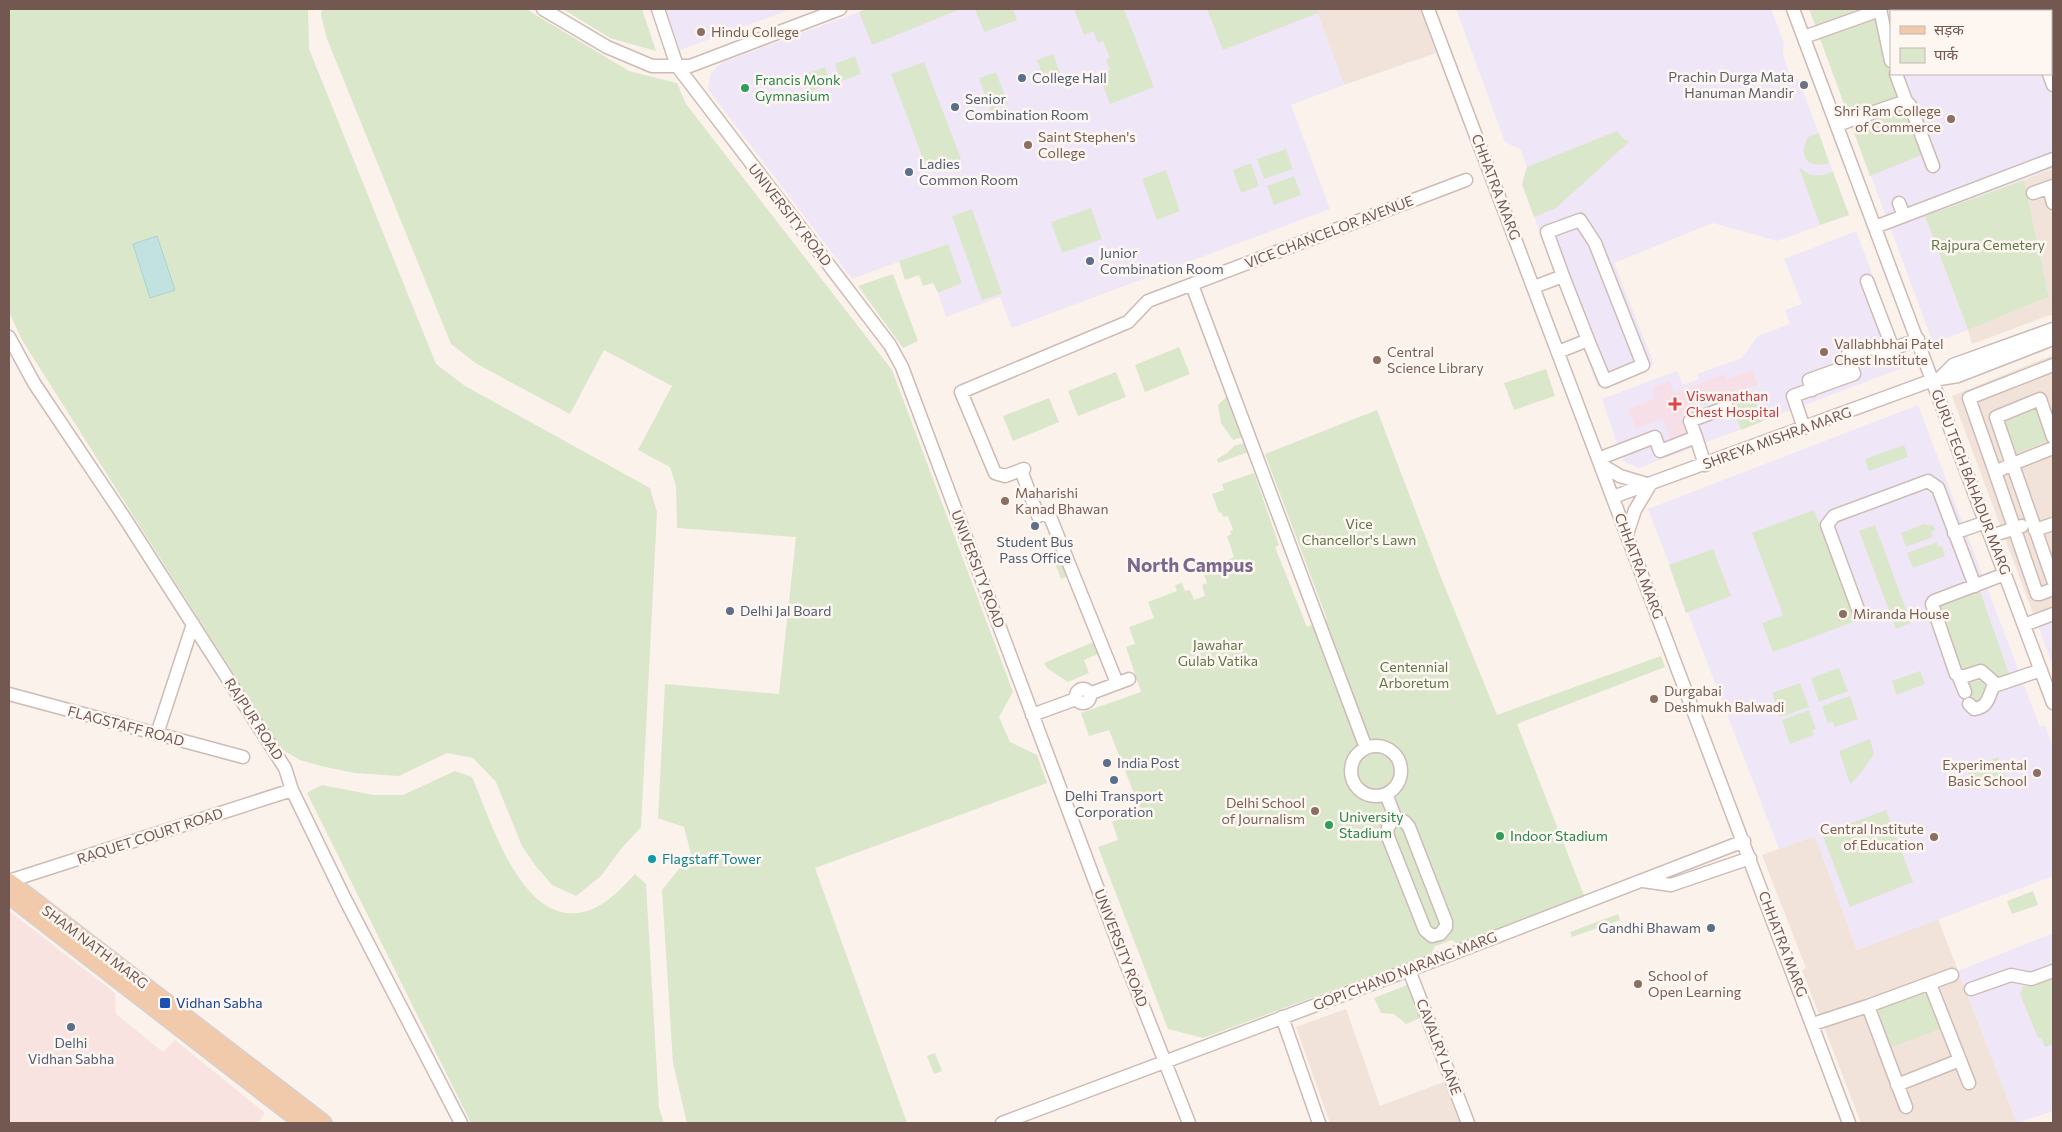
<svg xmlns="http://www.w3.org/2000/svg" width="2062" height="1132" viewBox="0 0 2062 1132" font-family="Commissioner,'Noto Sans Devanagari',sans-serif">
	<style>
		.residential { fill: #f1e3da }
		.commercial { fill: #f9e3e0 }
		.education { fill: #efe7f7; fill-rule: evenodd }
		.medical { fill: #f7dfe7 }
		.green { fill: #dbe7cb }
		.water { fill: #c1e2e1; stroke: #a9d3d2 }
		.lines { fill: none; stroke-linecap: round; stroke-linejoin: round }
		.minor-casing { stroke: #cebbb5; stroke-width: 15 }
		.major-casing { stroke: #d8d0ce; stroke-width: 18 }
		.minor { stroke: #fff; stroke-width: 12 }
		.major { stroke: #f1caac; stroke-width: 15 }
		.education-dot { fill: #8d6e63; stroke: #fdf6f1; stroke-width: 2 }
		.service-dot { fill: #5c6f8a; stroke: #fdf6f1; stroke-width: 2 }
		.worship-dot { fill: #6b7280; stroke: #fdf6f1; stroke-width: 2 }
		.leisure-dot { fill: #2e9e5b; stroke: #fdf6f1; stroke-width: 2 }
		.health-dot { fill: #e0444e; stroke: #fdf6f1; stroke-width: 2 }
		.culture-dot { fill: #0f9aa8; stroke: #fdf6f1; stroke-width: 2 }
		.transit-dot { fill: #1a4fb4; stroke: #fdf6f1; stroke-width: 2 }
		.labels { text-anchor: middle; stroke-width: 5; stroke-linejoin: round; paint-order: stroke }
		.education-label { font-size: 14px; fill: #785e54; stroke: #fdf6f1; text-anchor: start }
		.worship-label { font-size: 14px; fill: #5b616d; stroke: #fdf6f1; text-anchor: end }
		.service-label { font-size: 14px; fill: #4e5e75; stroke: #fdf6f1; text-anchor: start }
		.leisure-label { font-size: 14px; fill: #27864d; stroke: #fdf6f1; text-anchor: start }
		.street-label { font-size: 14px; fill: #735751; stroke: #fdf6f1 }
		.park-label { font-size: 14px; fill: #5f774a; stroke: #fdf6f1 }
		.health-label { font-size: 14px; fill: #be3a42; stroke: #fdf6f1; text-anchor: start }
		.culture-label { font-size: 14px; fill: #0d838f; stroke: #fdf6f1; text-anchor: start }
		.transit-label { font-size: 14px; fill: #164399; stroke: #fdf6f1; text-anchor: start }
		.district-label { font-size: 19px; font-weight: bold; fill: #7a698e; stroke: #fdf6f1 }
	</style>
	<rect width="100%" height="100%" fill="#faf2eb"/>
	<path class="residential" d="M 1316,9 L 1420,9 L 1436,53 L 1344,85 Z
		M 2053,169 L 2053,314 L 1972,344 L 1968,330 L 2049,297 L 2024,180 Z
		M 2053,355 L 2053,608 L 2034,616 L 1952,396 Z
		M 1815,836 L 1857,950 L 1938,919 L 2017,1123 L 1861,1123 L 1802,970 L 1806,968 L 1762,855 Z
		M 1346,1009 L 1380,1106 L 1444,1082 L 1460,1123 L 1330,1123 L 1296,1027 Z"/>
	<path class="commercial" d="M 9,911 L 115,993 L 116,1014 L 163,1052 L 175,1040 L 265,1113 L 258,1123 L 9,1123 Z"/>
	<path class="education" d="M 666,9 L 792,9 L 680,50 Z
		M 867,9 L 1316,9 L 1344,85 L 1291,105 L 1330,209 L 1012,328 L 1000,297 L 946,317 L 938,293 L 962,283 L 947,244 L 852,279 L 708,89 L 711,73 L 721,63 Z
		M 1456,9 L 1771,9 L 1784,43 L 1783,54 L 1789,72 L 1799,80 L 1849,215 L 1777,241 L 1713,223 L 1614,263 L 1654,364 L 1598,387 L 1522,184 L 1527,167 L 1521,150 L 1505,142 Z
		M 1809,9 L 2053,9 L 2053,169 L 1925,216 L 1968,330 L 1933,343 ZM 1891,11 L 2051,11 L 2051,74 L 1891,74 Z
		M 1856,231 L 1907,366 L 1639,468 L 1623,461 L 1602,399 L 1677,371 L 1683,385 L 1699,379 L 1697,374 L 1742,358 L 1758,336 L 1790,324 L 1785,310 L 1802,304 L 1784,259 Z
		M 1918,405 L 2040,727 L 2045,725 L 2053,747 L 2053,876 L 1857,950 L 1815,836 L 1779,849 L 1648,509 Z
		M 2053,608 L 2053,666 L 2036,620 Z
		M 2053,933 L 2053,1111 L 2017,1123 L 1958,971 Z"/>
	<path class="medical" d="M 1753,370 L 1758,385 L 1682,413 L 1690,436 L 1672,443 L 1663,419 L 1636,429 L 1628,409 L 1655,399 L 1652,388 L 1669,381 L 1674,393 L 1725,374 L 1727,379 Z"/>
	<path class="green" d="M 9,9 L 308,9 L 309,49 L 436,364 L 465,386 L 650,488 L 657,512 L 641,827 L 620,850 L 601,876 L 576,896 L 552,885 L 535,865 L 522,846 L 496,782 L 473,758 L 447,753 L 399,776 L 354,773 L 321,766 L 300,760 L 281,749 L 22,340 L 9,312 Z
		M 322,9 L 526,9 L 629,71 L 677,83 L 686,104 L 892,370 L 1013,692 L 999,717 L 1010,742 L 1037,755 L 1047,783 L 815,868 L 907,1123 L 687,1123 L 673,1063 L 662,890 L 691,854 L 684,827 L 658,818 L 665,684 L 779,694 L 796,537 L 677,528 L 676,486 L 670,467 L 638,450 L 672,386 L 604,350 L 570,414 L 477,364 L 451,344 L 327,39 L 321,15 Z
		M 563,9 L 642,9 L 656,51 L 610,38 Z
		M 867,9 L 961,9 L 872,45 L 859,12 Z
		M 975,9 L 1013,9 L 1017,20 L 984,32 Z
		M 1074,9 L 1124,9 L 1154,87 L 1110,104 L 1099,74 L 1110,70 L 1106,60 L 1110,58 L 1103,41 L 1098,43 L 1093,31 L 1084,35 Z
		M 1207,9 L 1316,9 L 1318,13 L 1223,50 Z
		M 1809,9 L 1864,9 L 1816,27 Z
		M 1875,16 L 1884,58 L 1901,98 L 1849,117 L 1819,36 Z
		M 1053,54 L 1063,80 L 1047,86 L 1037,60 Z
		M 855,56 L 861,74 L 841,81 L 835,64 Z
		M 924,62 L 961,159 L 928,172 L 891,74 Z
		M 825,67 L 831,84 L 811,91 L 805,74 Z
		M 996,72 L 1008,104 L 991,111 L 979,78 Z
		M 1907,107 L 1924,154 L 1870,176 L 1852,127 Z
		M 1617,131 L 1625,140 L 1630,141 L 1556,208 L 1534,217 L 1522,184 L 1527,167 Z
		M 1819,133 L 1829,163 C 1808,170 1797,156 1808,137 Z
		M 1286,149 L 1293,169 L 1264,179 L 1257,159 Z
		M 1251,163 L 1259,186 L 1241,193 L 1233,170 Z
		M 1799,168 L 1801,168 C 1810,178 1822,176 1833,172 L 1849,215 L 1820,225 Z
		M 1166,170 L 1180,211 L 1157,220 L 1142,179 Z
		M 1294,176 L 1301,195 L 1274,205 L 1267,186 Z
		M 2024,180 L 2049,297 L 1968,330 L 1925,216 Z
		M 1091,208 L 1102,239 L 1062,253 L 1051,222 Z
		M 972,209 L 1002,294 L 982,300 L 952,216 Z
		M 948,244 L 962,283 L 938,293 L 933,283 L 923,286 L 919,275 L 905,280 L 899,261 Z
		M 893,274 L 918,341 L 903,348 L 858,286 Z
		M 1179,347 L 1190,374 L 1145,392 L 1135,365 Z
		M 1546,369 L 1555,396 L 1514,410 L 1504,383 Z
		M 1116,372 L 1126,397 L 1078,416 L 1068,391 Z
		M 1229,394 L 1245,436 L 1233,440 L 1221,423 L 1218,405 Z
		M 1753,395 L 1763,421 L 1741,430 L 1731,403 Z
		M 1049,398 L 1059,422 L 1013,441 L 1003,416 Z
		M 2039,405 L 2051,440 L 2014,454 L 2001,419 Z
		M 1377,410 L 1440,575 L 1497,715 L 1661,656 L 1665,667 L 1517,724 L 1585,898 L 1459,945 L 1452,940 L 1435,946 L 1431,954 L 1203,1038 L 1168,1029 L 1098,847 L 1118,840 L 1112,822 L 1141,811 L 1109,730 L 1089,736 L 1081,713 L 1141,692 L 1126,647 L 1135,644 L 1129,627 L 1154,618 L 1148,602 L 1177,591 L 1175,585 L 1182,583 L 1185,591 L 1190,590 L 1194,600 L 1205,596 L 1202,585 L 1207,583 L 1204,575 L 1216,571 L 1217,574 L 1227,570 L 1224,561 L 1234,557 L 1227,536 L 1231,535 L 1230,531 L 1233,530 L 1228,516 L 1223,517 L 1221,512 L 1219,513 L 1212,494 L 1224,490 L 1222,484 L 1254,473 L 1279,545 L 1275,547 L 1307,627 L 1327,619 L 1265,454 Z
		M 1247,442 L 1251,451 L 1218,463 L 1217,459 L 1227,453 L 1234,446 Z
		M 1904,445 L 1908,457 L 1869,471 L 1865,459 Z
		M 1814,510 L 1856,621 L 1773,652 L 1762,623 L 1783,615 L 1752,533 Z
		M 1924,524 L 1934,526 L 1935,530 L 1931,532 L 1933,537 L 1906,547 L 1901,533 Z
		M 1875,525 L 1911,623 L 1896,629 L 1859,531 Z
		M 1937,542 L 1938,547 L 1942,546 L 1945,556 L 1913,568 L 1907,553 Z
		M 1713,549 L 1731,596 L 1686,613 L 1669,565 Z
		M 1060,550 L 1069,576 L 1061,579 L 1051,553 Z
		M 1980,591 L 2009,674 L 1998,678 L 1961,673 L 1938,606 Z
		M 1093,642 L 1098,654 L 1084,660 L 1089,673 L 1068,682 L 1047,668 L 1044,663 Z
		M 1839,668 L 1848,691 L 1819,702 L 1811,678 Z
		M 1920,671 L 1925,684 L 1896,695 L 1892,681 Z
		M 1975,681 L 1981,681 L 1987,687 L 1985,700 L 1974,703 L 1968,687 L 1969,682 Z
		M 1800,683 L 1809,707 L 1780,717 L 1772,693 Z
		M 1850,696 L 1858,719 L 1835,727 L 1833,722 L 1828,723 L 1822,706 Z
		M 1809,710 L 1816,729 L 1812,730 L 1814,735 L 1790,744 L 1782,720 Z
		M 1870,739 L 1874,754 L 1861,773 L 1850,784 L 1839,751 Z
		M 1998,757 L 2006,777 L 1974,789 L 1967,769 Z
		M 455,771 L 472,777 C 492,822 525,940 595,908 C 610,901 624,886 635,874 L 646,884 L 659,1108 L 664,1123 L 471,1123 L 307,793 L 322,785 L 373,795 L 403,795 Z
		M 1886,810 L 1913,882 L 1850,907 L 1822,834 Z
		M 2033,891 L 2038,905 L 2012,914 L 2007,901 Z
		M 1618,914 L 1620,920 L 1572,937 L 1570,932 Z
		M 2052,977 L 2053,1044 L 2045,1047 L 2041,1038 L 2038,1038 L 2020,994 L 2023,987 Z
		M 1407,985 L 1420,1018 L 1406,1024 L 1394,1014 L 1381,1013 L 1374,998 Z
		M 1926,991 L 1940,1029 L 1887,1049 L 1873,1011 L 1876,1007 Z
		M 935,1053 L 942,1071 L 934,1074 L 927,1056 Z"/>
	<path class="water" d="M 157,236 L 175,290 L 150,298 L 133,244 Z"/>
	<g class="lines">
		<defs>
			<path id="minor" d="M 543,9 L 607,47 L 652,66 L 690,66 L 840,9
				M 658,9 L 677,66 L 890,345 L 902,367 L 1120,948 L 1189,1123
				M 1428,9 L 1849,1123
				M 1793,9 L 2053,703
				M 1880,9 L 1891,61
				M 2024,9 L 2025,11
				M 1804,37 L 1880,10
				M 1896,74 L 1906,101 L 1910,105 L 1933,166
				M 2049,74 L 2053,85
				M 1837,125 L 1906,101
				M 2049,188 L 2053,203
				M 2033,193 L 2053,186
				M 1899,203 L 1904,216
				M 1875,227 L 2053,159
				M 1563,276 L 1547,232 L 1580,220 L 1595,243 L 1643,365 L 1605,381 L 1588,340
				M 1867,281 L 1893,349
				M 1192,285 L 1366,748
				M 1534,287 L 1563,276 L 1588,340 L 1558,352
				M 9,337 L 34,383 L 124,517 L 285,768 L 292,790 L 345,899 L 461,1123
				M 1851,365 L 1848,354 L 1868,348 L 1888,351 L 1918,339
				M 1940,378 L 1953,365 L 2053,329
				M 1804,428 L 1793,396 L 1854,374 L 1851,365 L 1809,380 L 1812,390
				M 1696,437 L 1705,465
				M 2053,448 L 2015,463 L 2014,468 L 2053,580
				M 1598,459 L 1655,437 L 1660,451 L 1696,437 L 1690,421 L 1727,407
				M 2015,463 L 1995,472 L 2037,594 L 2040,594 L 2053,589
				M 1600,464 L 1620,476 L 1650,485 L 1635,510 L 1627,534
				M 2012,464 L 1996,417 L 2040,399 L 2053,437
				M 1024,469 L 1005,476 L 995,473 L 961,392 L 1128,322 L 1148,301 L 1466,180
				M 1021,470 L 1038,516 L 1045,513 L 1051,519 L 1117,683
				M 1995,472 L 1969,398 L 2053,365
				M 1613,497 L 1933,380 L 1958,376 L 2053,339
				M 2035,530 L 2053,524
				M 1954,533 L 1986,522
				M 1991,536 L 2022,526
				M 2005,574 L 1934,601 L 1932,604 L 1956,674 L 1962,677 L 1981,671 L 1997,685 L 2041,670
				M 1859,612 L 1827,525 L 1834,516 L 1928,481 L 1938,488 L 1975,586
				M 2024,625 L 2053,614
				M 1959,677 L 1965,692
				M1076 696a7 7 0 1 1 14 0a7 7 0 1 1-14 0Z
				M 9,694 L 243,757
				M 1089,694 L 1129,679
				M 1969,704 L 1974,709 C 1990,707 1988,695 1995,683
				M 1032,715 L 1076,699
				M 157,734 L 193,624
				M1351 771a25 25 0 1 1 50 0a25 25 0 1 1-50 0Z
				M 1386,794 L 1395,817 L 1405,822 L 1409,827 L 1446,922 L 1446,927 L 1440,934 L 1432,936 L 1425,930 L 1387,834 L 1388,827 L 1395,817
				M 9,881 L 292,790
				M 1643,881 L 1671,885 L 1750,858
				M 1409,970 L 1468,1123
				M 1930,984 L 1969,1083
				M 1971,989 L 2011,975 L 2031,979 L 2053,971
				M 1868,1006 L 1906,1107
				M 1282,1017 L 1319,1123
				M 1813,1024 L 1868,1006 L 1952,975
				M 1897,1085 L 1960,1060
				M 1002,1123 L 1449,955 L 1744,841"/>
			<path id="major" d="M 9,881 L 324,1123
				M 9,896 L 302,1123"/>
		</defs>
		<use href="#minor" class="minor-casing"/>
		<use href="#major" class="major-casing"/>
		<use href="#minor" class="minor"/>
		<use href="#major" class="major"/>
	</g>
	<g class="education-dot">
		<circle cx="701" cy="32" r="5"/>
		<circle cx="1951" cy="119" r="5"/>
		<circle cx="1028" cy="145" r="5"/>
		<circle cx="1824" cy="352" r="5"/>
		<circle cx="1377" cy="360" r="5"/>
		<circle cx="1005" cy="501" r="5"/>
		<circle cx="1843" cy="614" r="5"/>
		<circle cx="1654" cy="699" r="5"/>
		<circle cx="2037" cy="773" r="5"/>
		<circle cx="1315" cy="811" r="5"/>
		<circle cx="1934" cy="837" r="5"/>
		<circle cx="1638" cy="984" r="5"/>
	</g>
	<g class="service-dot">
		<circle cx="1022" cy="78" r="5"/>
		<circle cx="955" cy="107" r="5"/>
		<circle cx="909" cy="172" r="5"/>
		<circle cx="1090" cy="261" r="5"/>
		<circle cx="1035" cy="526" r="5"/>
		<circle cx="730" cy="611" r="5"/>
		<circle cx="1107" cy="763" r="5"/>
		<circle cx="1114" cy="780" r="5"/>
		<circle cx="1711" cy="928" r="5"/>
		<circle cx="71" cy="1027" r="5"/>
	</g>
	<circle class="worship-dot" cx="1804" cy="85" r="5"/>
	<g class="leisure-dot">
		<circle cx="745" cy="88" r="5"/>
		<circle cx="1329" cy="825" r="5"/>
		<circle cx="1500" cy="836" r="5"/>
	</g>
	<path class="health-dot" d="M1672.5 396.5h5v5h5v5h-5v5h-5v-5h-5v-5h5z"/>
	<circle class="culture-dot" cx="652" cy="859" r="5"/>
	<rect class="transit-dot" x="159" y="997" width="12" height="12" rx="2.5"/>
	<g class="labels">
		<g class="education-label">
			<text x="711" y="37">Hindu College</text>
			<text x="1941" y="116" text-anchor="end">Shri Ram College<tspan x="1941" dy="16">of Commerce</tspan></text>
			<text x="1038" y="142">Saint Stephen's<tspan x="1038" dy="16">College</tspan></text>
			<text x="1834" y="349">Vallabhbhai Patel<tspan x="1834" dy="16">Chest Institute</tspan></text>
			<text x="1387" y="357">Central<tspan x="1387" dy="16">Science Library</tspan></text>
			<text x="1015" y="498">Maharishi<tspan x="1015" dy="16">Kanad Bhawan</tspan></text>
			<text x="1853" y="619">Miranda House</text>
			<text x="1664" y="696">Durgabai<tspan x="1664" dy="16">Deshmukh Balwadi</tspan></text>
			<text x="2027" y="770" text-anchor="end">Experimental<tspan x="2027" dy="16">Basic School</tspan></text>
			<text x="1305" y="808" text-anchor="end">Delhi School<tspan x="1305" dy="16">of Journalism</tspan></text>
			<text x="1924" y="834" text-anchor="end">Central Institute<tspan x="1924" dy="16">of Education</tspan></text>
			<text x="1648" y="981">School of<tspan x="1648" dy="16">Open Learning</tspan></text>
		</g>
		<g class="worship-label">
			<text x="1794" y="82">Prachin Durga Mata<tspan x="1794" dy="16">Hanuman Mandir</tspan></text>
		</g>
		<g class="service-label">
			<text x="1032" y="83">College Hall</text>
			<text x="965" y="104">Senior<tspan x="965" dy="16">Combination Room</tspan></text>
			<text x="919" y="169">Ladies<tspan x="919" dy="16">Common Room</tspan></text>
			<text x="1100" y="258">Junior<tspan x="1100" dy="16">Combination Room</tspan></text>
			<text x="1035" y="547" text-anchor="middle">Student Bus<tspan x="1035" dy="16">Pass Office</tspan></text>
			<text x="740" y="616">Delhi Jal Board</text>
			<text x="1117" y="768">India Post</text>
			<text x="1114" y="801" text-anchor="middle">Delhi Transport<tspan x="1114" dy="16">Corporation</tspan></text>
			<text x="1701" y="933" text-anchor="end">Gandhi Bhawam</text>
			<text x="71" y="1048" text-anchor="middle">Delhi<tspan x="71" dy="16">Vidhan Sabha</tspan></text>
		</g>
		<g class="leisure-label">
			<text x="755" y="85">Francis Monk<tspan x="755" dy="16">Gymnasium</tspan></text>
			<text x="1339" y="822">University<tspan x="1339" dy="16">Stadium</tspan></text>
			<text x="1510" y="841">Indoor Stadium</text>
		</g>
		<g class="street-label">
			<text transform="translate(1496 187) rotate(69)" y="5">CHHATRA MARG</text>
			<text transform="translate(790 215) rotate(52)" y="5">UNIVERSITY ROAD</text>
			<text transform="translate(1329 232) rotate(-21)" y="5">VICE CHANCELOR AVENUE</text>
			<text transform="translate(1777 438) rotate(-20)" y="5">SHREYA MISHRA MARG</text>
			<text transform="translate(1971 482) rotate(69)" y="5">GURU TEGH BAHADUR MARG</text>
			<text transform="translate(1639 566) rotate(69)" y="5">CHHATRA MARG</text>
			<text transform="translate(978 569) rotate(69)" y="5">UNIVERSITY ROAD</text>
			<text transform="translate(254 719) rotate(57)" y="5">RAJPUR ROAD</text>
			<text transform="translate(126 726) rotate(15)" y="5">FLAGSTAFF ROAD</text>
			<text transform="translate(150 836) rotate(-18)" y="5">RAQUET COURT ROAD</text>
			<text transform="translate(1783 944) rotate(69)" y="5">CHHATRA MARG</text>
			<text transform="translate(95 947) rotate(37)" y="5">SHAM NATH MARG</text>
			<text transform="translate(1121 948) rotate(69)" y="5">UNIVERSITY ROAD</text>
			<text transform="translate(1405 971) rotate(-21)" y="5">GOPI CHAND NARANG MARG</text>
			<text transform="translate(1439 1047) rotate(69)" y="5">CAVALRY LANE</text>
		</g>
		<g class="park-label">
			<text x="1988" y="250">Rajpura Cemetery</text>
			<text x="1359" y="529">Vice<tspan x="1359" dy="16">Chancellor's Lawn</tspan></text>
			<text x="1218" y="650">Jawahar<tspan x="1218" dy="16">Gulab Vatika</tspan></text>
			<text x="1414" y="672">Centennial<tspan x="1414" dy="16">Arboretum</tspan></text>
		</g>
		<g class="health-label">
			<text x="1686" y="401">Viswanathan<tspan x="1686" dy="16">Chest Hospital</tspan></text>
		</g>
		<g class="culture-label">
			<text x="662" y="864">Flagstaff Tower</text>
		</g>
		<g class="transit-label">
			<text x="176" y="1008">Vidhan Sabha</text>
		</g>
		<g class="district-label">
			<text x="1190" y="572">North Campus</text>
		</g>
	</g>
	<rect width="2062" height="1132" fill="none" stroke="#735751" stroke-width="20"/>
	<rect x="1890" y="10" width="162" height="65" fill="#fdf6f1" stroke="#c6b6b1"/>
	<rect x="1900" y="26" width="25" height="8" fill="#f1caac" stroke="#c6b6b1"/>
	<text x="1934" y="35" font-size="15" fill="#735751">सड़क</text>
	<rect x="1900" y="48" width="25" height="15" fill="#dbe7cb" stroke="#c6b6b1"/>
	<text x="1934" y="60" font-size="15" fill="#735751">पार्क</text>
</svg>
